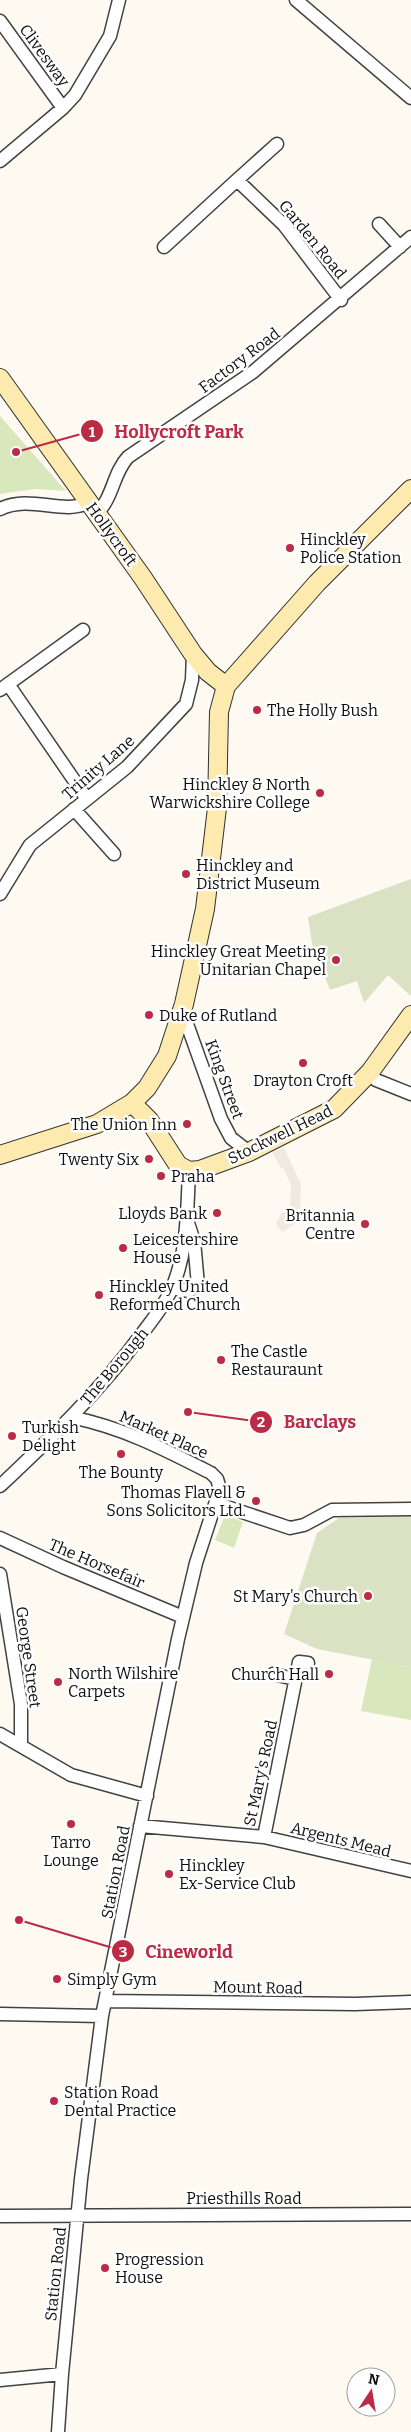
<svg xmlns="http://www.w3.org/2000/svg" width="411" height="2432" viewBox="0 0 411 2432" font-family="Bitter,serif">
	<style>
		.green { fill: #d8e8bc }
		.cemetery { fill: #dbe1c3 }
		.plaza { fill: #efe9e0 }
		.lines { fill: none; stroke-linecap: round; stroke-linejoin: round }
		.street-casing { stroke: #424242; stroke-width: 15 }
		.secondary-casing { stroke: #313131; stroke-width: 20 }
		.street { stroke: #fff; stroke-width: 12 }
		.secondary { stroke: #fceaaf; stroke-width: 18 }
		.poi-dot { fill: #bb2b44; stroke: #fff; stroke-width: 2 }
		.labels { text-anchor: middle; stroke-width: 5; stroke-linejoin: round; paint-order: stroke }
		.street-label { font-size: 16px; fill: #0f0f0f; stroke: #fff }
		.poi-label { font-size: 16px; fill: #0f0f0f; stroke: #fff; text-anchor: start }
		.leader { fill: none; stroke: #bb2b44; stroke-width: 2 }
		.callout-dot { fill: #bb2b44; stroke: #fff; stroke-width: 2 }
		.mark-label { font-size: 15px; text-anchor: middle; font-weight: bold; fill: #fff }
		.callout-label { font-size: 18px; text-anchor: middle; font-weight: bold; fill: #bb2b44; stroke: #fff; stroke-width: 5; stroke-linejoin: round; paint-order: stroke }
	</style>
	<rect width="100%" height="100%" fill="#fefaf2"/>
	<path class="green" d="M 0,416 L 66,491 L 35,489 L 0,494 Z
		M 225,1515 L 243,1522 L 234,1548 L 215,1540 Z
		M 372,1659 L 411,1667 L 411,1720 L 361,1711 Z"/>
	<path class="cemetery" d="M 411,879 L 411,996 L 388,975 L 364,1003 L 357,981 L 330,990 L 312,943 L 308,917 Z
		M 411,1516 L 411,1667 L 317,1649 L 284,1634 L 317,1533 L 339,1518 Z"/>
	<path class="plaza" d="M 284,1148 L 301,1184 L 300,1214 L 298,1222 L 282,1232 L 276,1224 L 281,1213 L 290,1212 L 291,1185 L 283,1168 L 281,1168 L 272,1152 Z"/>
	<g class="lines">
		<defs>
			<path id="street" d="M 296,0 L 411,98
				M 0,21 L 63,108
				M 0,161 L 63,108 L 75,95 L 110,36 L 119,0
				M 237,180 L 277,144
				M 379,224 L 400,247
				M 164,247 L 237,180 L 284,225 L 341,300
				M 0,509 C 31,494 64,516 89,502
				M 97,513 C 113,498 113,473 128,457 L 253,372 L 411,237
				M 8,684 L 87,799
				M 0,690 L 83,630
				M 74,809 L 114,854
				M 0,894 L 30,845 L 127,767 L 186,704 L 192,680 L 193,654
				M 182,1010 L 221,1119 L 231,1138 L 249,1152
				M 370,1072 L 376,1080 L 411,1094
				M 172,1288 L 189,1291 L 198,1285 L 194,1241 L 188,1223
				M 0,1486 C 51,1438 100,1391 141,1335 C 152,1320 165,1305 172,1288 C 188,1251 187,1210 189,1171
				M 215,1509 L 220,1505 L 224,1506 L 290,1528 L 304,1525 L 332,1510 L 411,1509
				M 0,1538 L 63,1567 L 183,1617
				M 0,1574 L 21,1704 L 21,1746
				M 273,1674 L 295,1679
				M 0,1734 L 71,1775 L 147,1796
				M 140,1826 L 264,1837 L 411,1871
				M 264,1837 L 299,1662 L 308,1663
				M 105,2001 L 355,2004 L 411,2002
				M 0,2014 L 102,2016
				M 0,2216 L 411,2214
				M 0,2380 L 62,2374
				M 58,2432 L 62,2374 L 81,2179 L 102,2016 L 178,1639 L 196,1563 L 220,1489 L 217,1479 L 211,1473 C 164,1449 124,1428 71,1417"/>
			<path id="secondary" d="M 0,378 L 143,578 L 193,654 L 208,672 L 226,686
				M 132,1103 L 149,1120 L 178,1165 L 189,1171 L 200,1170 L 249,1152 L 334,1109 L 370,1072 L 411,1015
				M 0,1155 L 97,1124 L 132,1103 L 147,1088 L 167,1056 L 184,1004 L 205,909 L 217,808 L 219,712 L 226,686 L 317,583 L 411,489"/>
		</defs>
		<use href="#street" class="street-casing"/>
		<use href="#secondary" class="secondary-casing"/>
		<use href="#street" class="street"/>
		<use href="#secondary" class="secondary"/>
	</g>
	<g class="poi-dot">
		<circle cx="290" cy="548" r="5"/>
		<circle cx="257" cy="710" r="5"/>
		<circle cx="320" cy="793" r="5"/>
		<circle cx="186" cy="874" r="5"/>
		<circle cx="336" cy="960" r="5"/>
		<circle cx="149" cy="1015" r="5"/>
		<circle cx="303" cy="1063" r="5"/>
		<circle cx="187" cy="1124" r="5"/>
		<circle cx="149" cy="1159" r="5"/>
		<circle cx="161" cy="1176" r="5"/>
		<circle cx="217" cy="1213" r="5"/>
		<circle cx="365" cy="1224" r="5"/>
		<circle cx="123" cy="1248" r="5"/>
		<circle cx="99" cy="1295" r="5"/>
		<circle cx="221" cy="1360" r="5"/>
		<circle cx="12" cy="1436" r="5"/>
		<circle cx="121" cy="1454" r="5"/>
		<circle cx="256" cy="1501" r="5"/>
		<circle cx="368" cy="1596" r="5"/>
		<circle cx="329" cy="1674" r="5"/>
		<circle cx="58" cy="1682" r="5"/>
		<circle cx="71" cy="1824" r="5"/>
		<circle cx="169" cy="1874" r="5"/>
		<circle cx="57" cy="1979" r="5"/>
		<circle cx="54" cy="2101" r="5"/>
		<circle cx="105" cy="2268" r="5"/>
	</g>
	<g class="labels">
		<g class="street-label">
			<text transform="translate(45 55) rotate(54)" y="6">Clivesway</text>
			<text transform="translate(313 239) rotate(51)" y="6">Garden Road</text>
			<text transform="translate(239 360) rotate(-37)" y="6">Factory Road</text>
			<text transform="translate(112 534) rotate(54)" y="6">Hollycroft</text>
			<text transform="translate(98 767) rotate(-41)" y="6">Trinity Lane</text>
			<text transform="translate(225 1079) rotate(70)" y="6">King Street</text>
			<text transform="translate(280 1134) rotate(-26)" y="6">Stockwell Head</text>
			<text transform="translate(114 1366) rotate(-50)" y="6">The Borough</text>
			<text transform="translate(164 1434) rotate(24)" y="6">Market Place</text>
			<text transform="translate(97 1563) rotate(23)" y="6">The Horsefair</text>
			<text transform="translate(29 1657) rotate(82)" y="6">George Street</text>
			<text transform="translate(260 1773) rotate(-78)" y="6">St Mary's Road</text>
			<text transform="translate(341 1839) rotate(14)" y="6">Argents Mead</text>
			<text transform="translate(115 1872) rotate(-79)" y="6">Station Road</text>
			<text transform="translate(258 1987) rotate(1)" y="6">Mount Road</text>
			<text x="244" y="2204">Priesthills Road</text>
			<text transform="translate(55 2274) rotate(-84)" y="6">Station Road</text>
		</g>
		<g class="poi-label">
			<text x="300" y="545">Hinckley<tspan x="300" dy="18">Police Station</tspan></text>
			<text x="267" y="716">The Holly Bush</text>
			<text x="310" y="790" text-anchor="end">Hinckley &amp; North<tspan x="310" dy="18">Warwickshire College</tspan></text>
			<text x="196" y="871">Hinckley and<tspan x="196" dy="18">District Museum</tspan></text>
			<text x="326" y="957" text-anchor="end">Hinckley Great Meeting<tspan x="326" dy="18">Unitarian Chapel</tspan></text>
			<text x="159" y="1021">Duke of Rutland</text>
			<text x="303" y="1086" text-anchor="middle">Drayton Croft</text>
			<text x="177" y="1130" text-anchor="end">The Union Inn</text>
			<text x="139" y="1165" text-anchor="end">Twenty Six</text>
			<text x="171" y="1182">Praha</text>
			<text x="207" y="1219" text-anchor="end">Lloyds Bank</text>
			<text x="355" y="1221" text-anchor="end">Britannia<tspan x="355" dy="18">Centre</tspan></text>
			<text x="133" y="1245">Leicestershire<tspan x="133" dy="18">House</tspan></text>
			<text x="109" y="1292">Hinckley United<tspan x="109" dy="18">Reformed Church</tspan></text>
			<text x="231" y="1357">The Castle<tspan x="231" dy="18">Restauraunt</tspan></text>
			<text x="22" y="1433">Turkish<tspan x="22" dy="18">Delight</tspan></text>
			<text x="121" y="1478" text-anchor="middle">The Bounty</text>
			<text x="246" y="1498" text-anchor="end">Thomas Flavell &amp;<tspan x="246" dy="18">Sons Solicitors Ltd.</tspan></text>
			<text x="358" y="1602" text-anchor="end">St Mary's Church</text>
			<text x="68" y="1679">North Wilshire<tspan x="68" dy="18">Carpets</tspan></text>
			<text x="319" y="1680" text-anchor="end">Church Hall</text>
			<text x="71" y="1848" text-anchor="middle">Tarro<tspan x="71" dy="18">Lounge</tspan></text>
			<text x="179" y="1871">Hinckley<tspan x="179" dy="18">Ex-Service Club</tspan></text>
			<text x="67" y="1985">Simply Gym</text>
			<text x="64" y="2098">Station Road<tspan x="64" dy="18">Dental Practice</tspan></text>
			<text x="115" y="2265">Progression<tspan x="115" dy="18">House</tspan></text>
		</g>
	</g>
	<path class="leader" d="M16 452L92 431M188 1412L261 1422M19 1920L123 1951"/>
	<g class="callout-dot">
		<circle cx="16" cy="452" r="5"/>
		<circle cx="188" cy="1412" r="5"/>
		<circle cx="19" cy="1920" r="5"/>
		<circle cx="92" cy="431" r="12"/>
		<circle cx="261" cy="1422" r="12"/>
		<circle cx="123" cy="1951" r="12"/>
	</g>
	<g class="mark-label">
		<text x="92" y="437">1</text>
		<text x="261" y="1427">2</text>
		<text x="123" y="1957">3</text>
	</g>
	<g class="callout-label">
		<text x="179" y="438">Hollycroft Park</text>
		<text x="320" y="1428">Barclays</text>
		<text x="189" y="1958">Cineworld</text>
	</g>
	<g transform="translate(371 2392) rotate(12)"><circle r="24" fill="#ffffff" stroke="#9f9f9f"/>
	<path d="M0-4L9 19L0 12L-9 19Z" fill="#bb2b44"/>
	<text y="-8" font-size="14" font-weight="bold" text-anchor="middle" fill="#0f0f0f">N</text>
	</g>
</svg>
